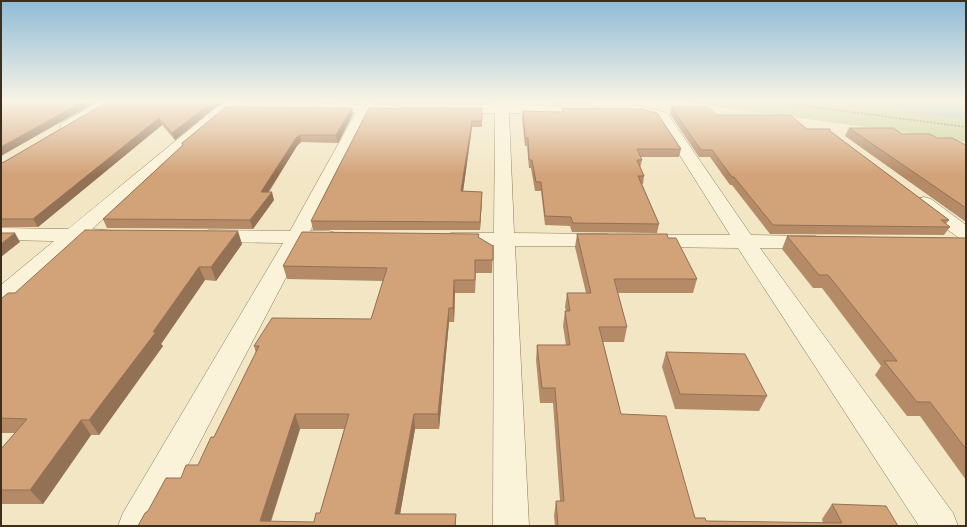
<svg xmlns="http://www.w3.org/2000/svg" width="967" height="527" viewBox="0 0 967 527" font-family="Spectral,serif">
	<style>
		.green { fill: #c7d197 }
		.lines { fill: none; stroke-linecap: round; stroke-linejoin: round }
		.river { fill: #a7c5bd; fill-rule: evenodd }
		.minor-casing { stroke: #8e7859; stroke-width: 1 }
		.path { stroke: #8e7859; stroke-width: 1.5; stroke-dasharray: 2 1.5; stroke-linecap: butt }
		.minor { fill: #fbf3d9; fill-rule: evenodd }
		.wall { fill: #b58b67; fill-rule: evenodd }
		.shaded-wall { fill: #937154 }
		.building { fill: #d2a278; stroke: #937154; fill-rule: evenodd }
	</style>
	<rect width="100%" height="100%" fill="#f2e6c5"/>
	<path class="green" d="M 683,102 L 966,102 L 966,142 L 938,137 Z"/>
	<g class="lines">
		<path class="river" d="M 892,102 L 966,102 L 966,120 L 909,112 L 897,109 Z"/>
		<defs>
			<path id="minor" d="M 98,102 L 113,102 L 112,105 L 72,129 L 67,130 L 62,129 L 60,126 L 62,123 Z
				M 223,102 L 237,102 L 92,229 L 116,231 L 119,235 L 116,239 L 109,241 L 79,241 L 9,303 L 1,306 L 1,285 L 54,241 L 1,240 L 1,228 L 68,229 Z
				M 362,102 L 374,102 L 373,105 L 403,106 L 405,109 L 403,112 L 369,113 L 310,231 L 329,231 L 336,233 L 339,237 L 336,241 L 329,243 L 304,243 L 156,526 L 118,526 L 123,513 L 283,243 L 209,242 L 202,240 L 199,236 L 202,232 L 209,230 L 290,231 L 356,112 L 322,112 L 317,111 L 315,108 L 317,105 L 322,104 L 360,105 Z
				M 496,102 L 508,102 L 509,105 L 592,106 L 597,107 L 599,110 L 597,113 L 592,114 L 509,113 L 514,233 L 607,234 L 614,236 L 617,240 L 614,244 L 607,246 L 515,246 L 529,526 L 493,526 L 494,245 L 451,245 L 444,243 L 441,239 L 444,235 L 451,233 L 494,233 L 495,113 L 452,113 L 447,112 L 445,109 L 447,106 L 452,105 L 495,105 Z
				M 628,106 L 642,106 L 667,113 L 751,235 L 815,236 L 822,238 L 825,242 L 822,246 L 815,248 L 760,248 L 953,513 L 958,526 L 919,526 L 738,248 L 647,247 L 640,245 L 637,241 L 640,237 L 647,235 L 730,235 L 657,119 L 641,114 L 623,113 L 621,110 L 623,107 Z
				M 924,197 L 931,199 L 966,225 L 966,240 L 959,238 L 917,207 L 915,203 L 917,199 Z"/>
		</defs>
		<use href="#minor" class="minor-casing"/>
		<path class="path" d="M 774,102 L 966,127"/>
		<use href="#minor" class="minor"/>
	</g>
	<path class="wall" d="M 107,102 L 222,102 L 175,140 L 162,125 L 38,227 L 1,227 L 1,163 L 4,162 Z
		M 238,102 L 361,102 L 359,103 L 238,103 Z
		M 374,102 L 483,102 L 483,104 L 375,104 Z
		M 557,102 L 589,102 L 589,104 L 558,104 Z
		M 671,107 L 716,115 L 807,129 L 830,131 L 949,220 L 946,224 L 950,227 L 944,235 L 770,234 L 732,185 L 730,185 L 710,157 L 699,157 L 670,114 Z
		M 352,108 L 353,114 L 338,143 L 301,142 L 297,146 L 269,192 L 274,200 L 253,229 L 107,228 L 103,219 L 183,145 L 182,143 Z
		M 482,108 L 482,127 L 472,127 L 463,191 L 482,192 L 480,230 L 313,230 L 311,221 Z
		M 562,108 L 681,149 L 679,157 L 640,157 L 642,160 L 640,168 L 644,176 L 643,184 L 642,184 L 659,224 L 657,233 L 572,232 L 570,226 L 545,225 L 541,191 L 535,191 L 531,168 L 529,168 L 527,146 L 525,146 L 522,118 L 523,111 L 562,112 Z
		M 849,128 L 937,138 L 966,145 L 966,222 L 845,136 Z
		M 577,234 L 668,238 L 697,279 L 693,293 L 618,293 L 627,327 L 624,342 L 603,342 L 621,414 L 695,518 L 706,521 L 823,523 L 822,519 L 832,504 L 898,526 L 555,526 L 554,516 L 556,501 L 560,501 L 553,403 L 540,403 L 536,360 L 537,345 L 566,345 L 563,326 L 565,311 L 566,311 L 565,307 L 567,293 L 586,293 L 575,247 Z
		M 787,236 L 966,238 L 966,480 L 920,416 L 907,416 L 875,375 L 881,366 L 822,288 L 813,288 L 782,249 Z
		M 479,238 L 493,246 L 492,273 L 476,273 L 475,293 L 455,293 L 454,322 L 449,322 L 439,429 L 415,429 L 400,514 L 456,514 L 456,526 L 138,526 L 148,511 L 181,478 L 198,465 L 214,437 L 256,353 L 254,346 L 371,319 L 383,281 L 287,279 L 283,266 ZM 300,429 L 344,429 L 320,513 L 314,522 L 271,522 Z
		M 242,244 L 216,281 L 205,280 L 161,344 L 163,346 L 99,435 L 91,435 L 43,504 L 1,504 L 1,449 L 15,433 L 1,433 L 1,299 Z
		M 666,352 L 767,396 L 759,411 L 675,409 L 662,367 Z"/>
	<path class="shaded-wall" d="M 82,102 L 96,102 L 1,156 L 1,147 Z
		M 212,102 L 222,102 L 175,140 L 172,133 Z
		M 352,108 L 353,114 L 338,143 L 336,135 Z
		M 159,118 L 162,125 L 38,227 L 33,219 Z
		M 472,121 L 472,127 L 462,199 L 461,191 Z
		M 300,135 L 301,142 L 297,146 L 263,200 L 261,192 L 296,138 Z
		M 272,192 L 274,200 L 253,229 L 250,220 Z
		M 482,192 L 482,200 L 480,230 L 480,222 Z
		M 238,231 L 242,244 L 216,281 L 211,267 Z
		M 15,233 L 20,242 L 1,257 L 1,244 Z
		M 199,267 L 205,280 L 161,344 L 163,346 L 99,435 L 89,420 Z
		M 454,280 L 455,293 L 454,322 L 453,308 Z
		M 449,308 L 449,322 L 439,429 L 438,414 Z
		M 295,414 L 300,429 L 269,526 L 260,521 Z
		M 414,414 L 415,429 L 398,526 L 395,514 Z
		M 81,420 L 91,435 L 43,504 L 30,490 Z"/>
	<path class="building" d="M 1,102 L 82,102 L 1,147 Z
		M 107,102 L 212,102 L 172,133 L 159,118 L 33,219 L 1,219 L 1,163 L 4,162 Z
		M 226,107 L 352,108 L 336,135 L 300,135 L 296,138 L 261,192 L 272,192 L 250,220 L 103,219 L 183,145 L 182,143 Z
		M 671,107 L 709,107 L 716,115 L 790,115 L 807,129 L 830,129 L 830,131 L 949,220 L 941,220 L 950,227 L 773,225 L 734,177 L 732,177 L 712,150 L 701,150 Z
		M 369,108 L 482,108 L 482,121 L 472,121 L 461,191 L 482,192 L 480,222 L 311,221 Z
		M 562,108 L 642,109 L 657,113 L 681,149 L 637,149 L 642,160 L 637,160 L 644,176 L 638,176 L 659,224 L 573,223 L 571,217 L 545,216 L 541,182 L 536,182 L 532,160 L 529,160 L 528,138 L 525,138 L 523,111 L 563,112 Z
		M 849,128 L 893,128 L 902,134 L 930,134 L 937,138 L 952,138 L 966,145 L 966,208 Z
		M 85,230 L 238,231 L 211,267 L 199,267 L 153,332 L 156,332 L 89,420 L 81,420 L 30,490 L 1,490 L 1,449 L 27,419 L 1,418 L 1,299 L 8,293 L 15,293 Z
		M 302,232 L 479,234 L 478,237 L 493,246 L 493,260 L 475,260 L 475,280 L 454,280 L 453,308 L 449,308 L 438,414 L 414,414 L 395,514 L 456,514 L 455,526 L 138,526 L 145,513 L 148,511 L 166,478 L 181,478 L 186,465 L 198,465 L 211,437 L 214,437 L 259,346 L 254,346 L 272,318 L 371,319 L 387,268 L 283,266 ZM 295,414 L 349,414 L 320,513 L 316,513 L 314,522 L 260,521 Z
		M 1,233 L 15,233 L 1,244 Z
		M 577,234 L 667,234 L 668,238 L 676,238 L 697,279 L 614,279 L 627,327 L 599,327 L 621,414 L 666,416 L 695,518 L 705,518 L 706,521 L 842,523 L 832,504 L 886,506 L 898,526 L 558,526 L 556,501 L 564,501 L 555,388 L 542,388 L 537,345 L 570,345 L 565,311 L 570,311 L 567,293 L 591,293 Z
		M 787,236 L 966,238 L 966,449 L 930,402 L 917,402 L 884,361 L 897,361 L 828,275 L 819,275 Z
		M 666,352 L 745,354 L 767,396 L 680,394 Z"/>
	<linearGradient id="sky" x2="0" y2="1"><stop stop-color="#8ebbd7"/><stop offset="0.58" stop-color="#f9f4e5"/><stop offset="1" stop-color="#f9f4e5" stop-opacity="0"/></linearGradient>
	<rect width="967" height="175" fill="url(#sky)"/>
	<rect width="967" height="527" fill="none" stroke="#3d2f1e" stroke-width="4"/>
</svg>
